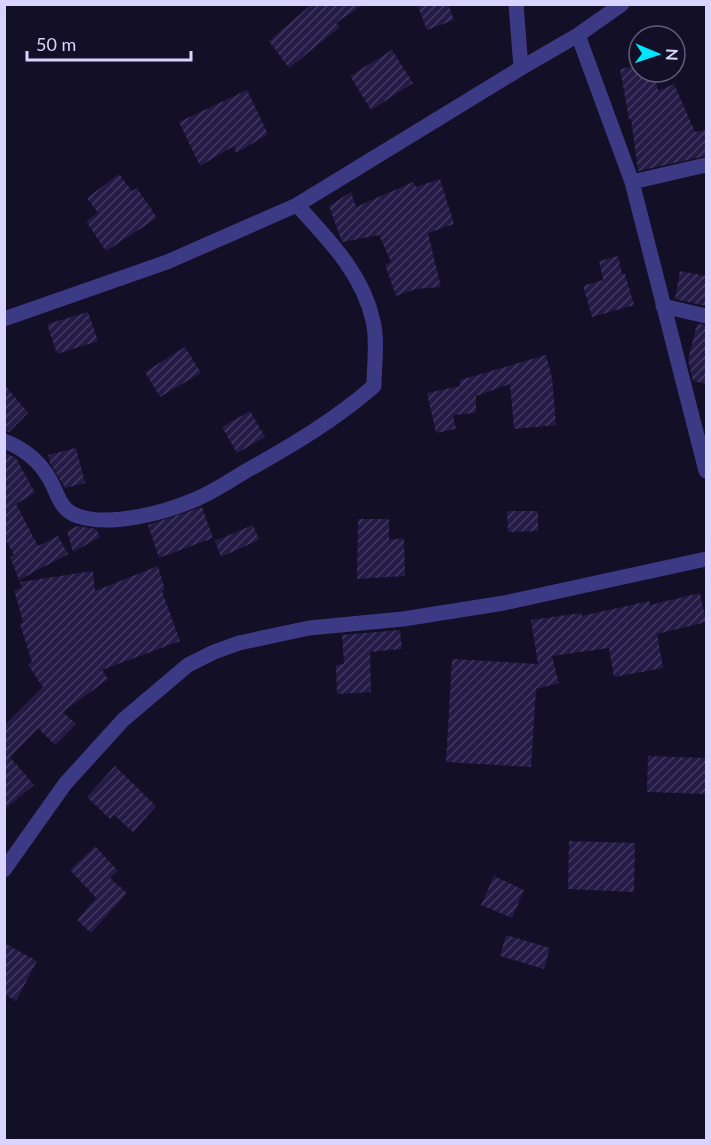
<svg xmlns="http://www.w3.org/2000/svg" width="711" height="1145" viewBox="0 0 711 1145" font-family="Lato,sans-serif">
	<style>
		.building { fill: url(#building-hatch) }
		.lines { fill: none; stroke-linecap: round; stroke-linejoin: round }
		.minor { stroke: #3d3a85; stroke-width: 15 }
		.tertiary { stroke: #3d3a85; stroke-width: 15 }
	</style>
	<defs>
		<pattern id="building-hatch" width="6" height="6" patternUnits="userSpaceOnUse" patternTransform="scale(1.5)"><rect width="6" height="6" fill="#241b47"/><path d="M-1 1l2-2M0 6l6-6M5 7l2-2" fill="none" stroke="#433b63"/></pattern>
	</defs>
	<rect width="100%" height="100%" fill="#130f26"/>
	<path class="building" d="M 312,4 L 364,4 L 336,23 L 340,27 L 289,68 L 269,41 Z
		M 417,4 L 448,4 L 454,20 L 427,30 Z
		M 392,50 L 413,83 L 371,110 L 350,76 Z
		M 639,65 L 639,72 L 654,72 L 658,91 L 674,84 L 695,132 L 706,130 L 706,156 L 638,171 L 631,119 L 629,119 L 620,69 Z
		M 247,90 L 268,134 L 236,153 L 234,146 L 200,166 L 179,122 Z
		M 119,174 L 132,191 L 137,188 L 157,218 L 106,251 L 86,221 L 98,213 L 87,198 Z
		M 440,179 L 454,224 L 428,233 L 441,287 L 416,289 L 396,296 L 385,265 L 391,262 L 379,235 L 342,242 L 329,206 L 351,192 L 356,207 L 413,182 L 416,187 Z
		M 618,256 L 622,274 L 625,274 L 634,305 L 592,317 L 583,286 L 603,280 L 599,261 Z
		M 680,271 L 706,276 L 706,306 L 675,299 Z
		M 88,312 L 98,341 L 57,354 L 47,324 Z
		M 697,324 L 706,325 L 706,384 L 693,381 L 688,360 Z
		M 185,347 L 201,373 L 160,397 L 145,372 Z
		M 546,355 L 552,378 L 556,425 L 514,429 L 510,384 L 476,396 L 476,413 L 453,415 L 456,429 L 436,433 L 427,393 L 460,386 L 460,380 Z
		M 4,384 L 28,413 L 9,432 L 4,431 Z
		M 250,411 L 265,437 L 237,453 L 222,427 Z
		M 76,448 L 85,483 L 65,488 L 50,463 L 48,455 Z
		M 4,452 L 16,458 L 35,493 L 16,504 L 38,546 L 58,536 L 68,554 L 19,580 L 10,557 L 14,555 L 4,537 Z
		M 202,507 L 213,538 L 159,558 L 148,525 Z
		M 507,511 L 538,511 L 538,531 L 508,532 Z
		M 358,519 L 389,519 L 389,540 L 404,538 L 405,576 L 357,579 Z
		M 253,525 L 259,540 L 221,557 L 215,541 Z
		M 77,526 L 96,529 L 100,537 L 73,552 L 67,531 Z
		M 158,566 L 165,590 L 162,591 L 180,641 L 102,670 L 108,679 L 63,712 L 76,724 L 55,745 L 38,728 L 10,757 L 34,785 L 4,810 L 4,726 L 43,687 L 28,665 L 32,662 L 20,624 L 23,622 L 14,590 L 22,588 L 20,582 L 93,571 L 95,591 Z
		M 700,593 L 706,622 L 657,634 L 663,668 L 614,677 L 609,648 L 552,656 L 559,683 L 536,689 L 531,767 L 446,762 L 452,659 L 538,664 L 531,620 L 581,613 L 582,616 L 649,601 L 650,605 Z
		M 400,630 L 402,649 L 370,652 L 371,692 L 337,694 L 336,665 L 344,664 L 342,635 Z
		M 648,756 L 706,758 L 706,794 L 647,792 Z
		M 115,766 L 156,806 L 133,832 L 114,815 L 110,819 L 87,797 Z
		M 569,841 L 635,843 L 634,892 L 568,889 Z
		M 95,846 L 118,871 L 110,878 L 127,893 L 91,933 L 77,920 L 96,898 L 70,870 Z
		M 494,876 L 524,890 L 512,918 L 481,905 Z
		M 506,935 L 550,948 L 544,969 L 500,956 Z
		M 4,943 L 37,961 L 16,1001 L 4,994 Z"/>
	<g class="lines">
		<path class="minor" d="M 516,4 L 521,68
			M 578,35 L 632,182 L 706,471
			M 632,182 L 706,165
			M 663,306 L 706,316
			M 4,319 L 167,262 L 297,205 L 521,68 L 578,35 L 622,4
			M 4,441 C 23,448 39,461 49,478 C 58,493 59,510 78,516 C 110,527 164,513 194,500 C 212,493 229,481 246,471 C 291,446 335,420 374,386 C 374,365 378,341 373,321 C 363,274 328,239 297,205"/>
		<path class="tertiary" d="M 4,870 L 65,784 L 123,720 L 188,665 L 214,652 L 239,643 L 309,628 L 403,619 L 504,603 L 706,559"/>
	</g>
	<rect width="711" height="1145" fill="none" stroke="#d9d4ff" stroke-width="12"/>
	<g transform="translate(657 54) rotate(92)"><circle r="28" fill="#130f26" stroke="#625e7d" stroke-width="1.5"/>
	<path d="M0-4.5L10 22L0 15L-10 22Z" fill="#00e5ff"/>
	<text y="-9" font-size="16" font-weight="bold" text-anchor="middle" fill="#d9d4ff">N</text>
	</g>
	<path d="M27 51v9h164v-9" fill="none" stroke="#d9d4ff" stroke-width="3"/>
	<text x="36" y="51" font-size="18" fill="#d9d4ff" stroke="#130f26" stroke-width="4.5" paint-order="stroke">50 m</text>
</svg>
